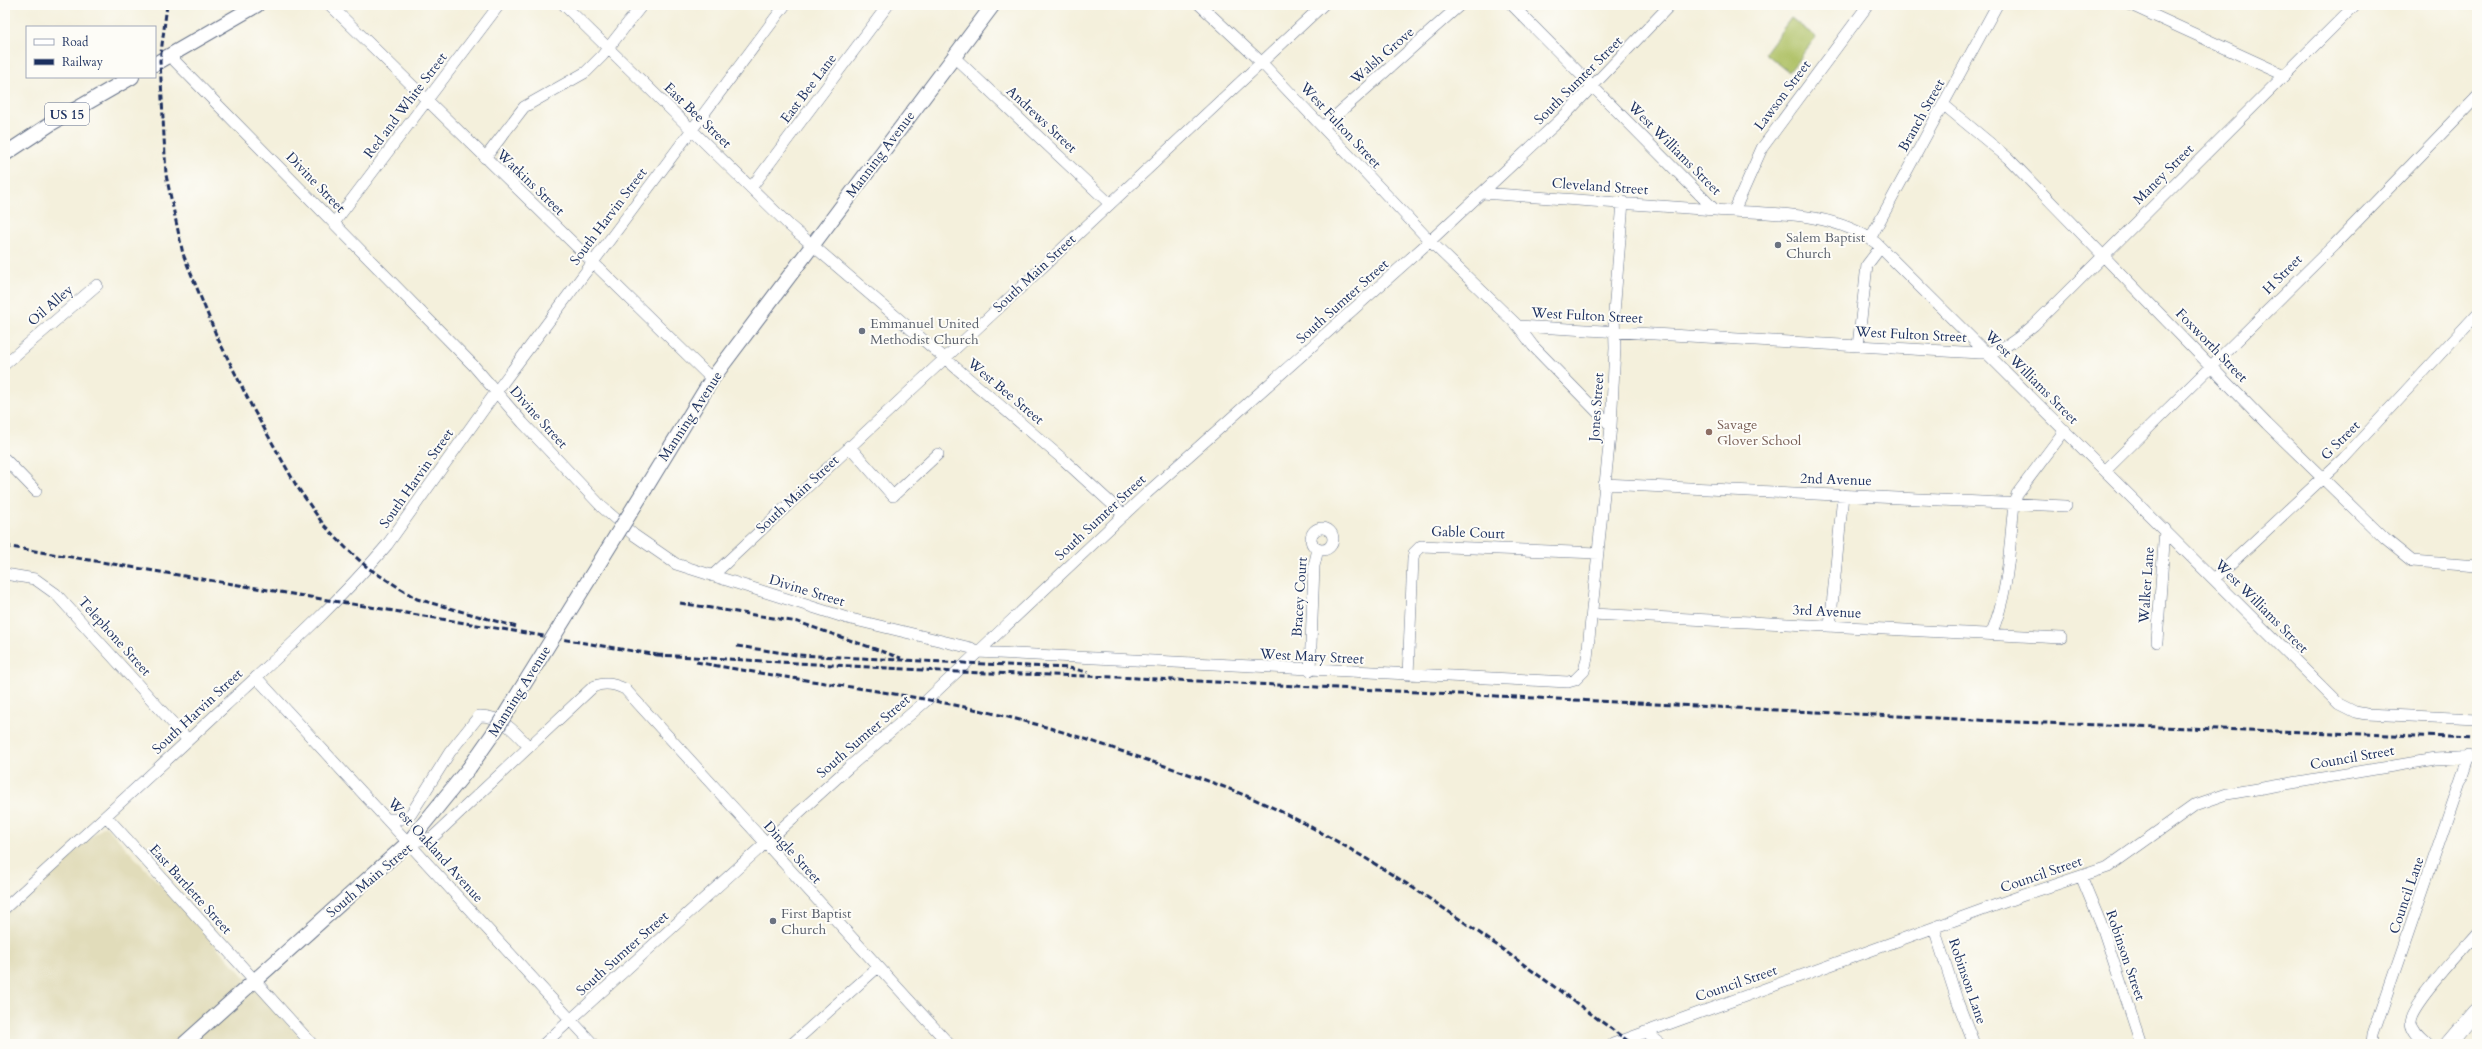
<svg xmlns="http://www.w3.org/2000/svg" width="2482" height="1049" viewBox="0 0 2482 1049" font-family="Cardo,serif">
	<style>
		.built { fill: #e1dcba }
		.green { fill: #adc064; stroke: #647861 }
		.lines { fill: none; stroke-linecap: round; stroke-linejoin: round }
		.minor-casing { stroke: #67738a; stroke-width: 12 }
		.major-casing { stroke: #67738a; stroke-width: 16 }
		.highway-casing { stroke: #67738a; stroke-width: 18 }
		.minor { stroke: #fff; stroke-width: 11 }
		.major { stroke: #fff; stroke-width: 14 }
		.highway { stroke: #fff; stroke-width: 17 }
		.rail { stroke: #1b2f5e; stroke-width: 3; stroke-dasharray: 6 3; stroke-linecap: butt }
		.major-bridge-casing { stroke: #67738a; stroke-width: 16; stroke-linecap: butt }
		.major-bridge { stroke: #fff; stroke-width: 14 }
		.worship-dot { fill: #6b7280; stroke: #fdfcf7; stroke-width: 1.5 }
		.education-dot { fill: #8d6e63; stroke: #fdfcf7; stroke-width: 1.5 }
		.labels { text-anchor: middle; stroke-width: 4; stroke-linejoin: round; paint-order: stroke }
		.shield { fill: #fdfcf7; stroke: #5f6c8c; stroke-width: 1 }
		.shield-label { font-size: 13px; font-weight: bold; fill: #1b2f5e }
		.street-label { font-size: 14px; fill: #1b2f5e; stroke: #fdfcf7 }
		.worship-label { font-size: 14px; fill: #5b616d; stroke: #fdfcf7; text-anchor: start }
		.education-label { font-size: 14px; fill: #785e54; stroke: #fdfcf7; text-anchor: start }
	</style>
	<rect width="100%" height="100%" fill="#fdfcf7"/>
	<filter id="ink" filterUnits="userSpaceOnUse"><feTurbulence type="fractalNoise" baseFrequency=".025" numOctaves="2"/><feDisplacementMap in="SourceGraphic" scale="8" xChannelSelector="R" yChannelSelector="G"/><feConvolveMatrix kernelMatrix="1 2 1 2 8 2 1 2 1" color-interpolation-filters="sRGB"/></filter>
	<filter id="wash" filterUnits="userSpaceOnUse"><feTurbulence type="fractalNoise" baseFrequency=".012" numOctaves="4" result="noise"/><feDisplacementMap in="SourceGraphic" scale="16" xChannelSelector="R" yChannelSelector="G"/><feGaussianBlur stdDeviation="0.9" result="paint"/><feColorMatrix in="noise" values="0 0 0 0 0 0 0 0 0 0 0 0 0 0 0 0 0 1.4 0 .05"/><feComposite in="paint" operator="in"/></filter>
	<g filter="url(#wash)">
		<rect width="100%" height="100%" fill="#f4f0dc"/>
		<path class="built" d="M 105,825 L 306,1044 L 5,1044 L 5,914 Z"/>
		<path class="green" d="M 1791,18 L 1816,37 L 1789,72 L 1765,53 Z"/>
	</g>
	<g filter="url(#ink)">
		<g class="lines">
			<defs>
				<path id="minor" d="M 330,5 L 712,379
					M 564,5 L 790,226 L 1065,461 L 1124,515
					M 1200,5 L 1261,62 L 1430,241 L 1518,326 L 1979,353 C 2002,353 2017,339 2034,325 L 2355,5
					M 1512,5 L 1715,210 C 1768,214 1832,210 1876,243 L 2339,704 L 2355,712 L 2366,714 L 2477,719
					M 2131,5 L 2284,75
					M 169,55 L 473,365 L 523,423 L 602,507 L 634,535 L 676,564 L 847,618 L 971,648 L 977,652 L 1568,682 L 1575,680 L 1584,671 L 1587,658 L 1611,426 L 1615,348 L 1614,313 L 1623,202
					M 954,57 L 1109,203
					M 1944,105 L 2008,158 L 2267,424 L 2385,539 L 2412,561 L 2477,566
					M 1323,127 L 1460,5
					M 485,158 L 524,107 L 586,72 L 602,56 L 642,5
					M 751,188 L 888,5
					M 1482,193 L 1715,210
					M 1734,211 L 1762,148 L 1868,5
					M 334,223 L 499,5
					M 1870,239 L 1997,5
					M 1518,326 L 1533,346 L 1611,426
					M 1858,346 L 1867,265 L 1880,248
					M 5,364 L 97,285
					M 849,446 L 893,496 L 938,454
					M 5,459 L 36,491
					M 2105,471 L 2335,244 L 2477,97
					M 1604,484 L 2066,506
					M1311 539a11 11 0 1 1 22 0a11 11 0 1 1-22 0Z
					M 5,574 L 35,579 L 56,594 L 188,740
					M 712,576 L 1323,5
					M 2214,579 L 2343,459 L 2477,314
					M 1592,614 L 2061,638
					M 1830,626 L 1843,495
					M 1991,634 C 2009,593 2009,548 2014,504 L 2017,494 L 2065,430
					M 2157,642 L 2165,529
					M 1310,671 L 1314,566 L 1318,549
					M 1408,675 L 1413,559 L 1414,553 L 1421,546 L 1598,553
					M 256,677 L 593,1044
					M 106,816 L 312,1044
					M 388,819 L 401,819 L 411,814 L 450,752 L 479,716 C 500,715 515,731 528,746
					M 409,842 L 432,838 L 593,687 C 603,682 615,684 625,689 L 949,1044
					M 2081,876 L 2103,929 L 2141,1044
					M 5,908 C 78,841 151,775 224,707 C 280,655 337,604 387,545 L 496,392 L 785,5
					M 1934,928 L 1958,1003 L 1974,1044
					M 1645,1032 L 1661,1044
					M 544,1044 L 848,768 L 927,700 L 1147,493 L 1430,241 L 1561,119 L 1670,5
					M 792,1044 L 878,967
					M 1613,1044 L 2021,896 L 2108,867 L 2195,805 L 2227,794 L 2435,759 L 2477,757
					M 2372,1044 L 2373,1035 L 2469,756
					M 2427,1044 C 2420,1038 2412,1031 2411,1022 C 2410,1005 2464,949 2477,934"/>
				<path id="major" d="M 155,64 L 257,5
					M 5,154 L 52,123 L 132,77
					M 645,489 L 712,379 L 993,5
					M 184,1044 L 409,842 L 469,768"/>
				<path id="highway" d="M 2449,1044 L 2477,1011"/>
			</defs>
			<use href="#minor" class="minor-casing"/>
			<use href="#major" class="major-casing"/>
			<use href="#highway" class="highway-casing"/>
			<use href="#minor" class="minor"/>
			<use href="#major" class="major"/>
			<use href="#highway" class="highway"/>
			<path class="rail" d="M 167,5 L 160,61 L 166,175 L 183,254 L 217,337 L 252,407 L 296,485 L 323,524 L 346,548 L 368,568 L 417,599 L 517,627
				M 5,546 L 663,656
				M 680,603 L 798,622 L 901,658
				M 737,646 L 797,655 L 1069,668 L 1088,672
				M 657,655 L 957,672 L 1116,677 L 2016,722 L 2477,738
				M 696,662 C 802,682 912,692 1016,719 C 1065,731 1112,748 1159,764 C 1201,778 1244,793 1284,813 C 1409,876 1520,962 1632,1044"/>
			<defs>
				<path id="major-bridge" d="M 469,768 L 495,731 L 645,489"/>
			</defs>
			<use href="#major-bridge" class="major-bridge-casing"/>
			<use href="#major-bridge" class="major-bridge"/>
		</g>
	</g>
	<g class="worship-dot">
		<circle cx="1778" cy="245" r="4"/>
		<circle cx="862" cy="331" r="4"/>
		<circle cx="773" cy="921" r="4"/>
	</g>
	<circle class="education-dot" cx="1709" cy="432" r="4"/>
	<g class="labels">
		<rect class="shield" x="45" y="103" width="44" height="22" rx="3"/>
		<g class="shield-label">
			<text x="67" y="119">US 15</text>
		</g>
		<g class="street-label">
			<text transform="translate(1382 55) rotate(-41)" y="5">Walsh Grove</text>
			<text transform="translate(1578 80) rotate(-45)" y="5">South Sumter Street</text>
			<text transform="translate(808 88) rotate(-53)" y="5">East Bee Lane</text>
			<text transform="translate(1782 95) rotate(-53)" y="5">Lawson Street</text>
			<text transform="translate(405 105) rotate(-53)" y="5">Red and White Street</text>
			<text transform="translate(698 115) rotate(44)" y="5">East Bee Street</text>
			<text transform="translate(1921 115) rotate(-61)" y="5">Branch Street</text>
			<text transform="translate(1042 119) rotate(43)" y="5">Andrews Street</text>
			<text transform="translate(1341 125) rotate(47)" y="5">West Fulton Street</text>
			<text transform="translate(1675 148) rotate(45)" y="5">West Williams Street</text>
			<text transform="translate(880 154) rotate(-53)" y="5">Manning Avenue</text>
			<text transform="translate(2163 174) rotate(-45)" y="5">Maney Street</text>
			<text transform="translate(316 182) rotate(46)" y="5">Divine Street</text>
			<text transform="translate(531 182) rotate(44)" y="5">Watkins Street</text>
			<text transform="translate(1600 186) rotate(4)" y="5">Cleveland Street</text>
			<text transform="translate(608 216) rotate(-53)" y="5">South Harvin Street</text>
			<text transform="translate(1034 273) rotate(-43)" y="5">South Main Street</text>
			<text transform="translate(2282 274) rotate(-45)" y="5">H Street</text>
			<text transform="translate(1342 301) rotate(-42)" y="5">South Sumter Street</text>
			<text transform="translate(50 305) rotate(-41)" y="5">Oil Alley</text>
			<text transform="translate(1587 315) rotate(3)" y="5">West Fulton Street</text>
			<text transform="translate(1911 334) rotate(3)" y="5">West Fulton Street</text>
			<text transform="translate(2212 345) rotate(46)" y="5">Foxworth Street</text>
			<text transform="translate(2032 377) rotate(45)" y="5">West Williams Street</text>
			<text transform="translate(1006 391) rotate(40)" y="5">West Bee Street</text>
			<text transform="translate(1596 407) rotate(-86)" y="5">Jones Street</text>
			<text transform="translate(690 416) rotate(-57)" y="5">Manning Avenue</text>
			<text transform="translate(539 417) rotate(48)" y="5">Divine Street</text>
			<text transform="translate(2340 440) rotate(-45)" y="5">G Street</text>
			<text transform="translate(416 478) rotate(-55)" y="5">South Harvin Street</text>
			<text transform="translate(1836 479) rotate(2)" y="5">2nd Avenue</text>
			<text transform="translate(797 494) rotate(-43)" y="5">South Main Street</text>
			<text transform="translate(1100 517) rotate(-43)" y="5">South Sumter Street</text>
			<text transform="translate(1468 532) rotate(2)" y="5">Gable Court</text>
			<text transform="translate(2146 585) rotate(-86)" y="5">Walker Lane</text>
			<text transform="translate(807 590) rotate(17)" y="5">Divine Street</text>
			<text transform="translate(1299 597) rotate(-86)" y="5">Bracey Court</text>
			<text transform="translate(2262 606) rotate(45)" y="5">West Williams Street</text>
			<text transform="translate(1827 611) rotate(3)" y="5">3rd Avenue</text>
			<text transform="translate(115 636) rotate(48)" y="5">Telephone Street</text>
			<text transform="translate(1312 656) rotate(3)" y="5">West Mary Street</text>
			<text transform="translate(519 691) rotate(-58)" y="5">Manning Avenue</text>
			<text transform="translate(197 711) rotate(-43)" y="5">South Harvin Street</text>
			<text transform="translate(863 736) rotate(-41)" y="5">South Sumter Street</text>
			<text transform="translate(2352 757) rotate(-10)" y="5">Council Street</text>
			<text transform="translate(436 850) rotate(48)" y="5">West Oakland Avenue</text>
			<text transform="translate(793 852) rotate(48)" y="5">Dingle Street</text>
			<text transform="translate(2041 874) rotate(-19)" y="5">Council Street</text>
			<text transform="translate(369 880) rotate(-40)" y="5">South Main Street</text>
			<text transform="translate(191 889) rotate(48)" y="5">East Bartlette Street</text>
			<text transform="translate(2406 895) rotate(-71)" y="5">Council Lane</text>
			<text transform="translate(622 953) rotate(-42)" y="5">South Sumter Street</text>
			<text transform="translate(2126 955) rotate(71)" y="5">Robinson Street</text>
			<text transform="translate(1968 981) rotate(71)" y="5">Robinson Lane</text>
			<text transform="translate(1736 983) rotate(-19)" y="5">Council Street</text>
		</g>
		<g class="worship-label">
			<text x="1786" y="242">Salem Baptist<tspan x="1786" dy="16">Church</tspan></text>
			<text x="870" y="328">Emmanuel United<tspan x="870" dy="16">Methodist Church</tspan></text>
			<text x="781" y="918">First Baptist<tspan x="781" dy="16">Church</tspan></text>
		</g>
		<g class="education-label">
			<text x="1717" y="429">Savage<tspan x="1717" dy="16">Glover School</tspan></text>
		</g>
	</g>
	<rect width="2482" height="1049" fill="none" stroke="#fdfcf7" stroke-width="20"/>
	<rect x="26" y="26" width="130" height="52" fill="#fdfcf7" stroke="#a3aaba"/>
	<rect x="34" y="39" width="20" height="6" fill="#ffffff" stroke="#a3aaba"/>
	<text x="62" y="46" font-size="12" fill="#1b2f5e">Road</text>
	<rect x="34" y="59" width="20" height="6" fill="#1b2f5e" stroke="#a3aaba"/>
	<text x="62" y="66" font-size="12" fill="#1b2f5e">Railway</text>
</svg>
